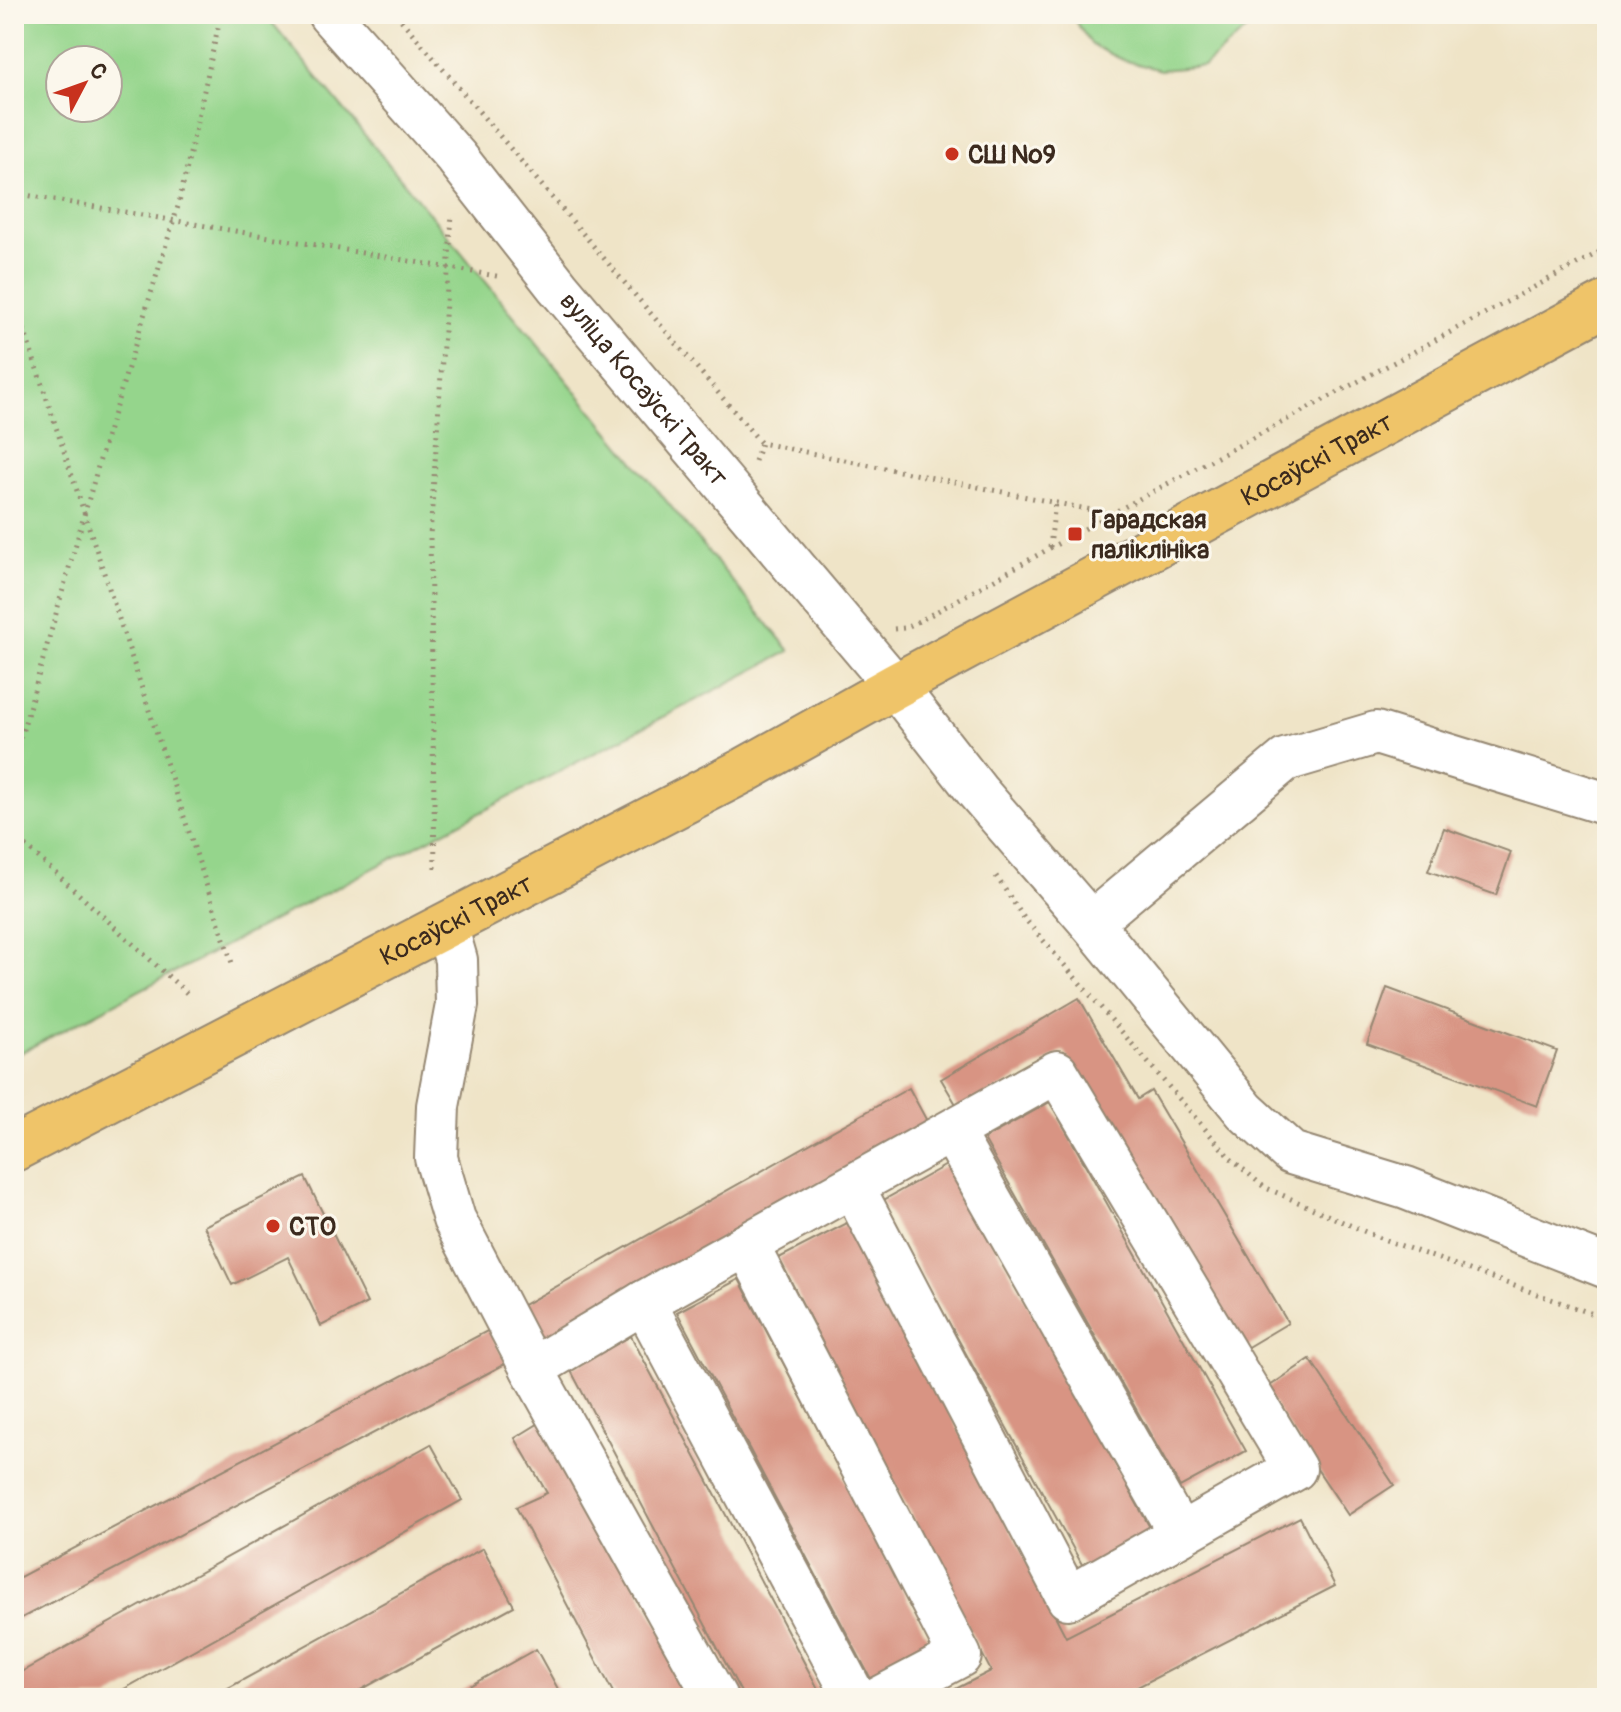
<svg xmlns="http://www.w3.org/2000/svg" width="1621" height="1712" viewBox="0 0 1621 1712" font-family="Pangolin,sans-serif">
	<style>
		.green { fill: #95d58c; stroke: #688055; stroke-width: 2; fill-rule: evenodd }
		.building { fill: #d89483 }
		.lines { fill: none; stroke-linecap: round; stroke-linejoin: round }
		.minor-casing { stroke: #958772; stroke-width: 46 }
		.major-casing { stroke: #958772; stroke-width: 48 }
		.path { stroke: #958772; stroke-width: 5; stroke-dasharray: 2 6; stroke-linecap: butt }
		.minor { stroke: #fff; stroke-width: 42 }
		.major { stroke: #efc469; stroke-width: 44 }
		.poi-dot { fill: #c8321e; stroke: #fbf7ec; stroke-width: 3 }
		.labels { text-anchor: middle; stroke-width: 6; stroke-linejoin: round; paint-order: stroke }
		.poi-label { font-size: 26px; font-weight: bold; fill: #3b2a1e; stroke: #fbf7ec; text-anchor: start }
		.street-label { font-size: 26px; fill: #3b2a1e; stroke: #fbf7ec }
	</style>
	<rect width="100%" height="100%" fill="#fbf7ec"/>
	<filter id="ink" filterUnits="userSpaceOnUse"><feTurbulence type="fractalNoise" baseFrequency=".0125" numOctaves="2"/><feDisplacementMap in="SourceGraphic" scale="16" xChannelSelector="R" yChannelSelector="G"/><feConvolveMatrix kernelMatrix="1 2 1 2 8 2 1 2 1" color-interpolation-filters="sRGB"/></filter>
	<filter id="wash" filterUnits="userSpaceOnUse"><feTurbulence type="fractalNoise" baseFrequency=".006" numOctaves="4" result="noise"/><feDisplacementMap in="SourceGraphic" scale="32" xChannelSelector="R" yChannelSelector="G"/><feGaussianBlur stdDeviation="1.8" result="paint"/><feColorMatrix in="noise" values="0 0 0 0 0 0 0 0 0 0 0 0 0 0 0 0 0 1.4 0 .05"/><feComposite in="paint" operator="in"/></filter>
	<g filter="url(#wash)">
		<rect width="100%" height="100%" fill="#efe4c7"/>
		<path class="green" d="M 14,14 L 265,14 L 790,651 L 14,1056 ZM 60,60 L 108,60 L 108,108 L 60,108 Z
			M 1070,14 L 1265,14 L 1204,66 L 1160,70 L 1123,60 L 1092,45 Z"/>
		<g id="blocks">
			<path class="building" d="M 1444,828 L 1511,852 L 1496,895 L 1428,871 Z
				M 1387,988 L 1557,1051 L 1537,1106 L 1367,1044 Z
				M 1079,998 L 1138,1099 L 1151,1091 L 1288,1323 L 1241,1351 L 1064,1051 L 960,1111 L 941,1079 Z
				M 909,1088 L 928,1123 L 541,1340 L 522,1306 Z
				M 1050,1102 L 1246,1451 L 1180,1487 L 984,1139 Z
				M 950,1163 L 1153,1533 L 1085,1570 L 882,1201 Z
				M 305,1177 L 367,1303 L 321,1326 L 288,1257 L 232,1285 L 204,1226 Z
				M 851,1221 L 1066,1637 L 1300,1517 L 1335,1586 L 1116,1698 L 938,1698 L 991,1671 L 779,1258 Z
				M 739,1279 L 932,1646 L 871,1679 L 677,1312 Z
				M 489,1330 L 507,1363 L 14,1622 L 14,1580 Z
				M 631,1336 L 823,1698 L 744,1698 L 570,1369 Z
				M 1310,1359 L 1394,1485 L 1348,1515 L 1264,1390 Z
				M 546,1419 L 698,1698 L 616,1698 L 516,1507 L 547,1493 L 515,1438 Z
				M 431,1444 L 462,1500 L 108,1698 L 14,1698 L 14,1676 Z
				M 483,1548 L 514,1606 L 346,1698 L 210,1698 Z
				M 536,1649 L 563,1698 L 448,1698 Z"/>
		</g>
	</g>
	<g filter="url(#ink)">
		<use href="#blocks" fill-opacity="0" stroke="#958772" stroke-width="2"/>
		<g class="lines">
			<defs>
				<g id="minor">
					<path id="s1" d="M 329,14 L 456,157 L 558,287 L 895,686 L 977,791 L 1091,923 L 1245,1111 L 1291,1153 L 1406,1188 L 1607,1267"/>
					<path d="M 1091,923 L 1285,760 L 1376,733 L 1607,804"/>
					<path d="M 446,925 L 456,960 L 457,1005 L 438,1106 L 436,1158 L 454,1219 L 532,1369 L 716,1698"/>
					<path d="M 952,1132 L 1180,1534"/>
					<path d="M 747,1245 L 960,1656 L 880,1698"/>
					<path d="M 644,1302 L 855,1698"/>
					<path d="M 532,1369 L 644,1302 L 1057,1072 L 1295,1469 L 1068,1598 L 853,1187"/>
				</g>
				<g id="major">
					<path id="s2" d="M 14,1149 L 743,771 L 895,686 L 1607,303"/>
				</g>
			</defs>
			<use href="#minor" class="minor-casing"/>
			<use href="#major" class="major-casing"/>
			<path class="path" d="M 396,14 L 761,443 L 1111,514 L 1607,248
				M 14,193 L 502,277
				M 14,299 L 233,966
				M 755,461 L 761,443
				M 1050,547 L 1055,503
				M 894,629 L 905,628 L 925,618 L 1111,514
				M 14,761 L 105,442 L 179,203 L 221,14
				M 14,835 L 191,997
				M 435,868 L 430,536 L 452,214
				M 996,876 L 1024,918 L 1230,1158 L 1264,1187 L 1377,1237 L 1607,1319"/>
			<use href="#minor" class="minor"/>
			<use href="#major" class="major"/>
		</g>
	</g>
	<g class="poi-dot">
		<circle cx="952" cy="154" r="8"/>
		<rect x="1067" y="526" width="16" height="16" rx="4"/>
		<circle cx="273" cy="1226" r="8"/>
	</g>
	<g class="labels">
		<g class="poi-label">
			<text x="968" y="163">СШ №9</text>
			<text x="1091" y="528">Гарадская<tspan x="1091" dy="30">паліклініка</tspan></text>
			<text x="289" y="1235">СТО</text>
		</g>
		<g class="street-label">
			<text dy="9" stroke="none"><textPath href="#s1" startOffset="490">вуліца Косаўскі Тракт</textPath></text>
			<text dy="9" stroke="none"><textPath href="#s2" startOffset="1474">Косаўскі Тракт</textPath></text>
			<text dy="9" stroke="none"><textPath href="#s2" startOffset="498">Косаўскі Тракт</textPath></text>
		</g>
	</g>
	<rect width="1621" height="1712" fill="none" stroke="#fbf7ec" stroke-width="48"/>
	<g transform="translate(84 84) rotate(49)"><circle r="38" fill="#fbf7ec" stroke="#aea59a" stroke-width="2"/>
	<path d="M0-6L14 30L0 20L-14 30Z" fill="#c8321e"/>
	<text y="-12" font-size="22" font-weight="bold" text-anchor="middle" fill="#3b2a1e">С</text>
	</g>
</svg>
